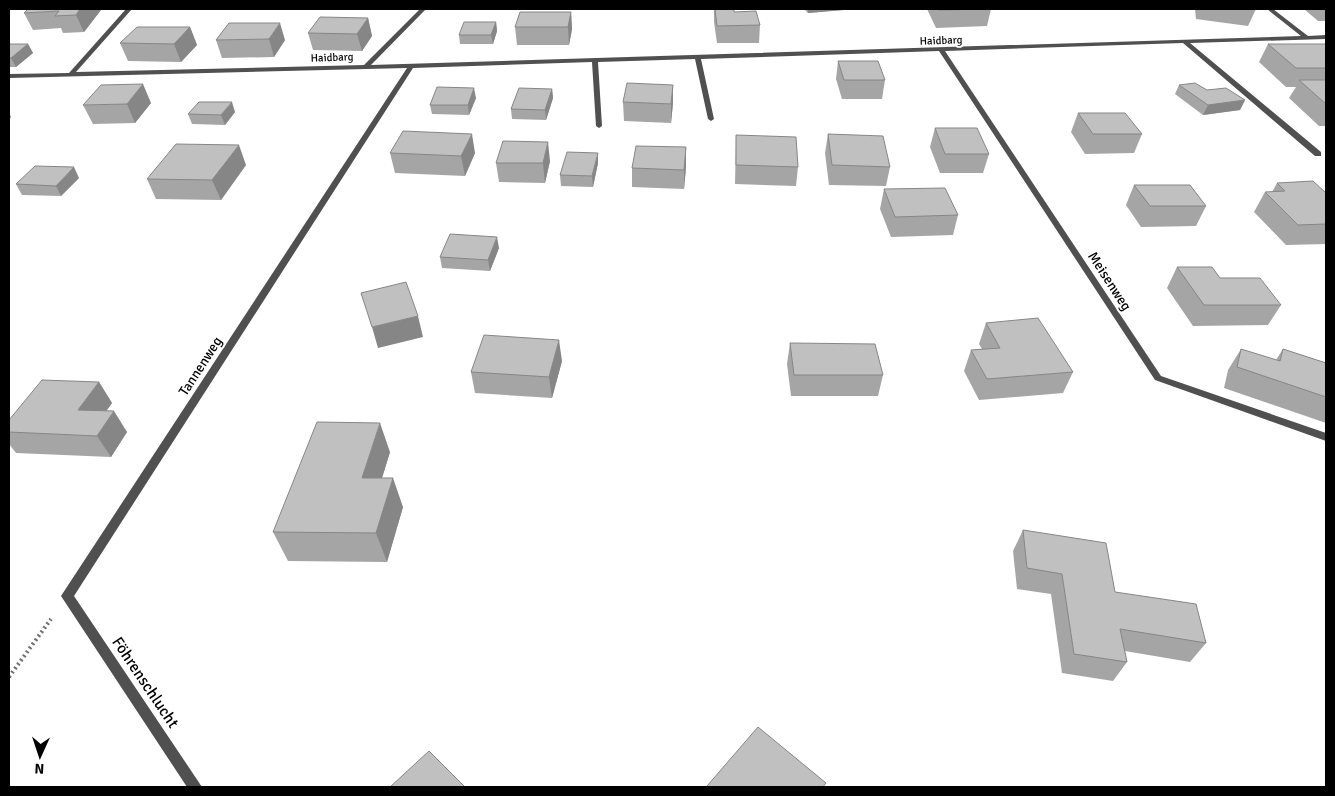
<svg xmlns="http://www.w3.org/2000/svg" width="1335" height="796" viewBox="0 0 1335 796" font-family="Signika,sans-serif">
	<style>
		.lines { fill: none; stroke-linecap: round; stroke-linejoin: round }
		.path { stroke: #727272; stroke-width: 4; stroke-dasharray: 2 3; stroke-linecap: butt }
		.street { fill: #505050; fill-rule: evenodd }
		.wall { fill: #a5a5a5 }
		.shaded-wall { fill: #868686 }
		.building { fill: #c0c0c0; stroke: #868686 }
		.labels { text-anchor: middle; stroke-width: 4; stroke-linejoin: round; paint-order: stroke }
		.far-street-label { font-size: 11px; fill: #000; stroke: #fff }
		.street-label { font-size: 14px; fill: #000; stroke: #fff }
		.near-street-label { font-size: 16px; fill: #000; stroke: #fff }
	</style>
	<rect width="100%" height="100%" fill="#fff"/>
	<g class="lines">
		<path class="path" d="M 9,677 L 51,619"/>
		<path class="street" d="M 126,9 L 132,9 L 76,72 L 364,65 L 420,9 L 426,9 L 371,65 L 1301,36 L 1267,9 L 1273,9 L 1308,36 L 1326,35 L 1326,39 L 1190,43 L 1321,152 L 1321,156 L 1315,156 L 1183,43 L 945,51 L 1161,376 L 1326,433 L 1326,441 L 1155,380 L 939,51 L 701,59 L 714,119 L 711,121 L 708,119 L 695,59 L 598,62 L 602,126 L 599,128 L 596,126 L 592,62 L 413,68 L 74,596 L 202,787 L 187,787 L 61,596 L 407,68 L 9,78 L 9,74 L 69,73 Z"/>
	</g>
	<path class="wall" d="M 28,9 L 101,10 L 84,32 L 63,33 L 61,28 L 33,30 L 24,13 Z
		M 714,9 L 734,9 L 734,12 L 760,25 L 759,43 L 717,43 L 714,22 Z
		M 804,9 L 855,9 L 808,13 Z
		M 927,9 L 991,9 L 987,26 L 936,28 Z
		M 1195,9 L 1256,9 L 1248,26 L 1196,19 Z
		M 1304,9 L 1326,9 L 1326,21 L 1318,21 Z
		M 571,12 L 572,29 L 569,45 L 517,45 L 515,27 Z
		M 368,18 L 372,36 L 362,51 L 313,50 L 308,33 Z
		M 496,22 L 497,31 L 493,44 L 460,44 L 459,35 Z
		M 229,23 L 285,40 L 274,57 L 222,58 L 216,40 Z
		M 190,27 L 197,45 L 181,62 L 128,61 L 120,43 Z
		M 9,44 L 28,44 L 33,53 L 16,67 L 9,67 Z
		M 1268,44 L 1326,44 L 1326,126 L 1319,126 L 1289,98 L 1296,87 L 1286,87 L 1259,62 Z
		M 838,61 L 885,80 L 882,99 L 842,99 L 836,79 Z
		M 673,85 L 673,103 L 671,123 L 624,121 L 623,102 Z
		M 1179,85 L 1207,90 L 1245,100 L 1240,110 L 1203,115 L 1175,94 Z
		M 552,89 L 553,98 L 546,120 L 512,119 L 511,109 Z
		M 476,98 L 469,115 L 432,114 L 430,105 Z
		M 151,103 L 135,123 L 93,124 L 83,105 Z
		M 235,112 L 225,125 L 192,124 L 188,114 Z
		M 1078,113 L 1142,134 L 1134,153 L 1085,154 L 1071,132 Z
		M 935,128 L 989,154 L 983,173 L 940,173 L 930,147 Z
		M 828,134 L 890,167 L 886,186 L 829,185 L 825,153 Z
		M 736,135 L 798,167 L 796,186 L 735,184 Z
		M 686,147 L 686,167 L 684,189 L 632,187 L 632,168 Z
		M 390,153 L 475,153 L 465,176 L 395,173 Z
		M 598,153 L 598,163 L 593,187 L 561,186 L 560,175 Z
		M 550,161 L 545,183 L 499,182 L 496,163 Z
		M 246,165 L 221,200 L 156,199 L 147,179 Z
		M 79,178 L 61,196 L 22,195 L 16,184 Z
		M 1277,183 L 1326,193 L 1326,244 L 1286,245 L 1254,212 L 1265,192 L 1272,192 Z
		M 1134,185 L 1206,206 L 1196,226 L 1141,227 L 1126,205 Z
		M 884,189 L 958,215 L 953,235 L 891,237 L 880,209 Z
		M 499,248 L 490,271 L 442,268 L 440,257 Z
		M 1177,267 L 1220,278 L 1281,305 L 1268,325 L 1193,326 L 1167,288 Z
		M 986,323 L 1073,372 L 1063,393 L 979,400 L 964,371 L 971,350 L 982,349 L 979,344 Z
		M 790,343 L 883,375 L 878,396 L 791,396 L 787,364 Z
		M 1241,349 L 1276,360 L 1283,349 L 1326,363 L 1326,423 L 1224,388 L 1228,370 Z
		M 562,361 L 552,398 L 475,393 L 471,372 Z
		M 99,382 L 112,403 L 106,411 L 127,432 L 111,457 L 16,453 L 9,444 L 9,420 Z
		M 390,452 L 382,478 L 403,507 L 387,562 L 288,561 L 273,532 Z
		M 1023,530 L 1115,592 L 1206,643 L 1190,662 L 1125,651 L 1127,662 L 1113,681 L 1062,673 L 1051,594 L 1017,589 L 1013,551 Z"/>
	<path class="shaded-wall" d="M 80,9 L 100,9 L 101,10 L 84,32 L 76,15 Z
		M 808,9 L 855,9 L 808,13 Z
		M 571,12 L 572,29 L 569,45 L 568,27 Z
		M 368,18 L 372,36 L 362,51 L 357,34 Z
		M 496,22 L 497,31 L 493,44 L 491,35 Z
		M 280,23 L 285,40 L 274,57 L 269,39 Z
		M 190,27 L 197,45 L 181,62 L 174,44 Z
		M 28,44 L 33,53 L 16,67 L 11,58 Z
		M 143,84 L 151,103 L 135,123 L 127,104 Z
		M 673,85 L 673,103 L 671,123 L 671,104 Z
		M 474,88 L 476,98 L 469,115 L 468,105 Z
		M 552,89 L 553,98 L 546,120 L 545,110 Z
		M 1245,100 L 1240,110 L 1203,115 L 1208,105 Z
		M 232,102 L 235,112 L 225,125 L 221,115 Z
		M 9,112 L 11,117 L 9,120 Z
		M 472,134 L 475,153 L 465,176 L 461,156 Z
		M 548,142 L 550,161 L 545,183 L 543,163 Z
		M 239,145 L 246,165 L 221,200 L 212,180 Z
		M 686,147 L 686,167 L 684,189 L 684,170 Z
		M 598,153 L 598,163 L 593,187 L 592,176 Z
		M 74,167 L 79,178 L 61,196 L 56,186 Z
		M 497,237 L 499,248 L 490,271 L 488,260 Z
		M 418,316 L 423,337 L 378,348 L 372,327 Z
		M 559,340 L 562,361 L 552,398 L 549,377 Z
		M 99,382 L 112,403 L 92,431 L 78,410 Z
		M 114,411 L 127,432 L 111,457 L 97,436 Z
		M 380,423 L 390,452 L 373,507 L 362,478 Z
		M 393,478 L 403,507 L 387,562 L 376,533 Z"/>
	<path class="building" d="M 28,9 L 80,9 L 76,15 L 55,16 L 59,11 L 24,13 Z
		M 715,9 L 734,9 L 734,12 L 756,11 L 760,25 L 717,26 Z
		M 938,9 L 991,9 L 939,10 Z
		M 520,12 L 571,12 L 568,27 L 515,27 Z
		M 320,17 L 368,18 L 357,34 L 308,33 Z
		M 464,22 L 496,22 L 491,35 L 459,35 Z
		M 229,23 L 280,23 L 269,39 L 216,40 Z
		M 137,27 L 190,27 L 174,44 L 120,43 Z
		M 9,44 L 28,44 L 11,58 L 9,58 Z
		M 1268,44 L 1326,44 L 1326,68 L 1296,68 Z
		M 838,61 L 878,61 L 885,80 L 844,80 Z
		M 1299,80 L 1326,80 L 1326,104 Z
		M 627,83 L 673,85 L 671,104 L 623,102 Z
		M 1195,83 L 1207,90 L 1226,88 L 1245,100 L 1208,105 L 1179,85 Z
		M 143,84 L 127,104 L 83,105 L 101,85 Z
		M 437,87 L 474,88 L 468,105 L 430,105 Z
		M 519,88 L 552,89 L 545,110 L 511,109 Z
		M 199,102 L 232,102 L 221,115 L 188,114 Z
		M 1078,113 L 1125,113 L 1142,134 L 1093,134 Z
		M 935,128 L 977,128 L 989,154 L 945,154 Z
		M 403,131 L 472,134 L 461,156 L 390,153 Z
		M 828,134 L 883,136 L 890,167 L 832,165 Z
		M 736,135 L 796,137 L 798,167 L 736,165 Z
		M 503,141 L 548,142 L 543,163 L 496,163 Z
		M 176,144 L 239,145 L 212,180 L 147,179 Z
		M 636,146 L 686,147 L 684,170 L 632,168 Z
		M 567,152 L 598,153 L 592,176 L 560,175 Z
		M 35,166 L 74,167 L 56,186 L 16,184 Z
		M 1313,181 L 1326,193 L 1326,224 L 1298,225 L 1265,192 L 1285,191 L 1277,183 Z
		M 1134,185 L 1190,185 L 1206,206 L 1150,206 Z
		M 945,188 L 958,215 L 895,217 L 884,189 Z
		M 450,234 L 497,237 L 488,260 L 440,257 Z
		M 1177,267 L 1212,267 L 1220,278 L 1260,278 L 1281,305 L 1204,305 Z
		M 406,282 L 418,316 L 372,327 L 361,293 Z
		M 1038,318 L 1073,372 L 987,379 L 971,350 L 1000,348 L 986,323 Z
		M 484,335 L 559,340 L 549,377 L 471,372 Z
		M 790,343 L 875,344 L 883,375 L 794,375 Z
		M 1241,349 L 1280,361 L 1283,349 L 1326,363 L 1326,397 L 1237,367 Z
		M 42,380 L 99,382 L 78,410 L 114,411 L 97,436 L 9,432 L 9,420 Z
		M 317,422 L 380,423 L 362,478 L 393,478 L 376,533 L 273,532 Z
		M 1023,530 L 1106,543 L 1115,592 L 1196,604 L 1206,643 L 1120,629 L 1127,662 L 1074,654 L 1062,574 L 1027,568 Z
		M 758,727 L 826,783 L 823,787 L 708,787 L 707,786 Z
		M 429,751 L 465,787 L 390,787 Z"/>
	<g class="labels">
		<g class="far-street-label">
			<text transform="translate(941 40) rotate(-2)" y="4">Haidbarg</text>
			<text transform="translate(332 57) rotate(-2)" y="4">Haidbarg</text>
		</g>
		<g class="street-label">
			<text transform="translate(1110 281) rotate(57)" y="5">Meisenweg</text>
			<text transform="translate(200 366) rotate(-57)" y="5">Tannenweg</text>
		</g>
		<g class="near-street-label">
			<text transform="translate(146 682) rotate(56)" y="6">Föhrenschlucht</text>
		</g>
	</g>
	<rect width="1335" height="796" fill="none" stroke="#000000" stroke-width="20"/>
	<g transform="translate(40 756) rotate(183)" stroke="#ffffff" stroke-width="4" paint-order="stroke">
	<path d="M0-4L9 19L0 12L-9 19Z" fill="#000000"/>
	<text y="-8" font-size="14" font-weight="bold" text-anchor="middle" fill="#000000">N</text>
	</g>
</svg>
